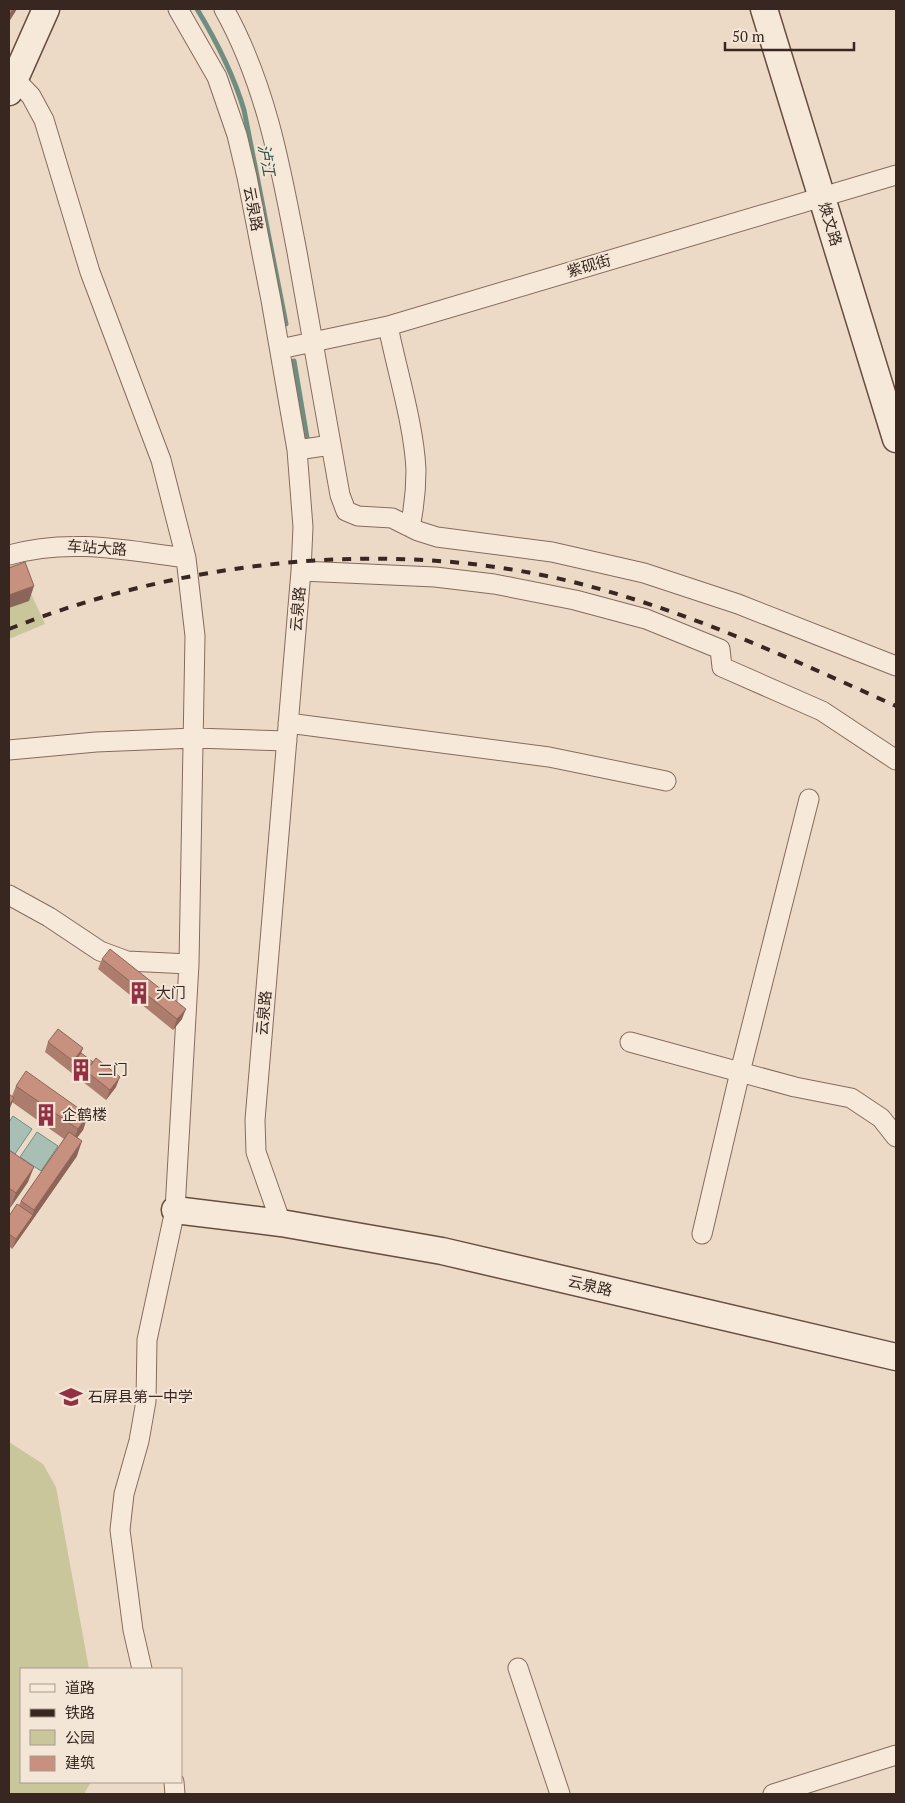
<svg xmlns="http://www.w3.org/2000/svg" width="905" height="1803" viewBox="0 0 905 1803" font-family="'PT Serif','Noto Sans SC',serif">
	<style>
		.green { fill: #c9c69b }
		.water { fill: #a8c0b4; stroke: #6f8e80 }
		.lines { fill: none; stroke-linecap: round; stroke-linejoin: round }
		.stream { stroke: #6f8e80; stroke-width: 5 }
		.street-casing { stroke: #866b5d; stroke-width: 21 }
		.secondary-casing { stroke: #684d40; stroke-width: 29 }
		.street { stroke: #f7e9da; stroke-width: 19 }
		.secondary { stroke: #f7e9da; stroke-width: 26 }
		.rail { stroke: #382720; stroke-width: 4; stroke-dasharray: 9 9; stroke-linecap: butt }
		.wall { fill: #ac7c6d }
		.shaded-wall { fill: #8c6559 }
		.building { fill: #c8907f; stroke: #8c6559 }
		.labels { text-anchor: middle; stroke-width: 4; stroke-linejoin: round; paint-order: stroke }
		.street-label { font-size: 15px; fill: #382720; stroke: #f4e6d6 }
		.poi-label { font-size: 15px; fill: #382720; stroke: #f4e6d6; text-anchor: start }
		.water-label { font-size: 16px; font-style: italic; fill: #30564d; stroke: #f4e6d6 }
	</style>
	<rect width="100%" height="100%" fill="#ecdac7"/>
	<path class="green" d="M 16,561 L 45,624 L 9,639 L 9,564 Z
		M 9,1442 L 43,1464 L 56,1487 L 89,1669 L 21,1669 L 21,1782 L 91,1782 L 84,1794 L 9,1794 Z"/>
	<path class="water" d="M 13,1116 L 32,1129 L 15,1154 L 9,1150 L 9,1122 Z
		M 37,1132 L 58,1146 L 41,1171 L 20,1157 Z"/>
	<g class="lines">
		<path class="stream" d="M 197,9 C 217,42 233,73 244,110 L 286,324
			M 294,361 L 307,438"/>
		<defs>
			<path id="street" d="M 178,9 L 217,77 L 237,135 L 247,177 L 271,300 L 297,450 L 303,527 L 301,571 L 255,1120 L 256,1152 L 281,1223
				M 224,9 C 266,84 281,168 297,252 C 312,333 326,414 340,495 L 346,511 L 358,516 L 392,518 L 418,531 L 437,537 L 552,552 L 644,573 L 738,604 L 896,666
				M 9,73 L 31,96 L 44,120 L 90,272 L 161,460 L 186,558 L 195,636 L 189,964 L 175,1210 L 147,1340 L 146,1401 L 139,1441 L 124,1494 L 120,1530 L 133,1630 L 142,1669
				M 388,326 C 397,371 414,425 416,470 C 416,490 414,508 410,527
				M 280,349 L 388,326 L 896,175
				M 297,450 L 331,445
				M 9,555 C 69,538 125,550 186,558
				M 301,571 L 435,577 L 494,584 L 575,600 L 646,619 L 720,649 L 722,667 L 822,711 L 896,760
				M 288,723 L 549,757 L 666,781
				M 9,750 L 96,742 L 195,738 L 287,741
				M 9,895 L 49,917 L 100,951 L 127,961 L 189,964
				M 630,1042 L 795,1087 L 851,1098 L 881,1118 L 896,1137
				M 702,1234 L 740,1072 L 809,799
				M 518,1668 L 560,1794
				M 174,1782 L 175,1794
				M 773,1794 L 896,1755"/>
			<path id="secondary" d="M 764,9 L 896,439
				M 9,92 L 46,9
				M 175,1210 L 281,1223 L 442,1251 L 896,1357"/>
		</defs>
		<use href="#street" class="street-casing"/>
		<use href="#secondary" class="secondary-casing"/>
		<use href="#street" class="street"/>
		<use href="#secondary" class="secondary"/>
		<path class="rail" d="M 9,629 C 186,559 396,536 581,584 C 690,612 794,660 896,706"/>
	</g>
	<path class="wall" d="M 102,959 L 182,1019 L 173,1030 L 98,969 Z
		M 48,1042 L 83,1048 L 81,1053 L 116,1087 L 106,1100 L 45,1052 Z
		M 16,1086 L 88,1115 L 83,1130 L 77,1138 L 77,1156 L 12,1249 L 9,1246 L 9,1216 L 19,1205 L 21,1201 L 64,1139 L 12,1102 L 10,1108 L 12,1096 Z
		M 9,1150 L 28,1182 L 10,1208 L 9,1207 Z"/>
	<path class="shaded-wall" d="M 13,9 L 17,9 L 9,22 L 9,15 Z
		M 34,586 L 29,601 L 9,608 L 9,595 Z
		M 186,1009 L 182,1019 L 173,1030 L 177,1019 Z
		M 83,1048 L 79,1058 L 71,1066 L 73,1061 Z
		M 120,1077 L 116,1087 L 106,1100 L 110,1090 Z
		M 14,1098 L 10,1108 L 9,1110 L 9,1105 Z
		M 88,1115 L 83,1130 L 72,1144 L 78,1129 Z
		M 82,1141 L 77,1156 L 29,1225 L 34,1210 Z
		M 34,1167 L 28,1182 L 10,1208 L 16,1193 Z
		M 33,1215 L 29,1225 L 12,1249 L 16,1239 Z"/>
	<path class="building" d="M 9,9 L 13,9 L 9,15 Z
		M 25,562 L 34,586 L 9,595 L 9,568 Z
		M 110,949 L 186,1009 L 177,1019 L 102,959 Z
		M 58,1029 L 83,1048 L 73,1061 L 48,1042 Z
		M 81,1053 L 93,1062 L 86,1071 L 84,1076 L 71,1066 Z
		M 96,1058 L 120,1077 L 110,1090 L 86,1071 Z
		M 26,1071 L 88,1115 L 78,1129 L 16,1086 Z
		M 9,1094 L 14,1098 L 9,1105 Z
		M 69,1132 L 82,1141 L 34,1210 L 21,1201 Z
		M 9,1150 L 34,1167 L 16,1193 L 9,1188 Z
		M 17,1204 L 33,1215 L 16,1239 L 9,1234 L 9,1216 Z"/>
	<defs>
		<symbol id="building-bare" viewBox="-9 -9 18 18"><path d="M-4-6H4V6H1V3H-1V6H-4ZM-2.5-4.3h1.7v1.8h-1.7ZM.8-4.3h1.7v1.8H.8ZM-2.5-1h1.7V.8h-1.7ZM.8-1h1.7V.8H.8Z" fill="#923143" stroke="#f4e6d6" stroke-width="2.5" paint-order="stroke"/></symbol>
		<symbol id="school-bare" viewBox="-9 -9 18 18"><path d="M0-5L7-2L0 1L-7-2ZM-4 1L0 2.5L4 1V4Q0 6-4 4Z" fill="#923143" stroke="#f4e6d6" stroke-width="2.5" paint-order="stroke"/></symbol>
	</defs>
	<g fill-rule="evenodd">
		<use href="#building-bare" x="123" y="977" width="32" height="32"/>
		<use href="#building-bare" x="65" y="1054" width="32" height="32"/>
		<use href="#building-bare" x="30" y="1099" width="32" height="32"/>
		<use href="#school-bare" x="55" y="1381" width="32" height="32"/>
	</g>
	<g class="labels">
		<g class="street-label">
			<text transform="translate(253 209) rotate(79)" y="5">云泉路</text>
			<text transform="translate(830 224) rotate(73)" y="5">焕文路</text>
			<text transform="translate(589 266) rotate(-16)" y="5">紫砚街</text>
			<text transform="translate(97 548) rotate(4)" y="5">车站大路</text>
			<text transform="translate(298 609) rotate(-85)" y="5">云泉路</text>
			<text transform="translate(264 1013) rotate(-85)" y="5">云泉路</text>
			<text transform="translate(590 1286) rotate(13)" y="5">云泉路</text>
		</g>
		<g class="poi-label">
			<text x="156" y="998">大门</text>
			<text x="98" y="1075">二门</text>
			<text x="62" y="1120">企鹤楼</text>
			<text x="88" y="1402">石屏县第一中学</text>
		</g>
		<g class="water-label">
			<text transform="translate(267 160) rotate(79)" y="6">泸江</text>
		</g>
	</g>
	<rect width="905" height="1803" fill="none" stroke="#382720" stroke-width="20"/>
	<rect x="20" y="1668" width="162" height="115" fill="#f4e6d6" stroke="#a99a8d"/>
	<rect x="30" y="1684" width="25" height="8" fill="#f7e9da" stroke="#a99a8d"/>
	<text x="65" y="1693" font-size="15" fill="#382720">道路</text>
	<rect x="30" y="1709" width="25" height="8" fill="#382720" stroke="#a99a8d"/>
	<text x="65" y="1718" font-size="15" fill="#382720">铁路</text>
	<rect x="30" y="1730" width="25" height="15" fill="#c9c69b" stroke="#a99a8d"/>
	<text x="65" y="1743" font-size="15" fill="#382720">公园</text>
	<rect x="30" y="1756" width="25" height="15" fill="#c8907f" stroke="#a99a8d"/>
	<text x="65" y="1768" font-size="15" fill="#382720">建筑</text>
	<path d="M725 42v8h129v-8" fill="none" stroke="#382720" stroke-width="2.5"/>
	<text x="732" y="42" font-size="15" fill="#382720" stroke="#f4e6d6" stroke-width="4" paint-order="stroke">50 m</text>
</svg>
